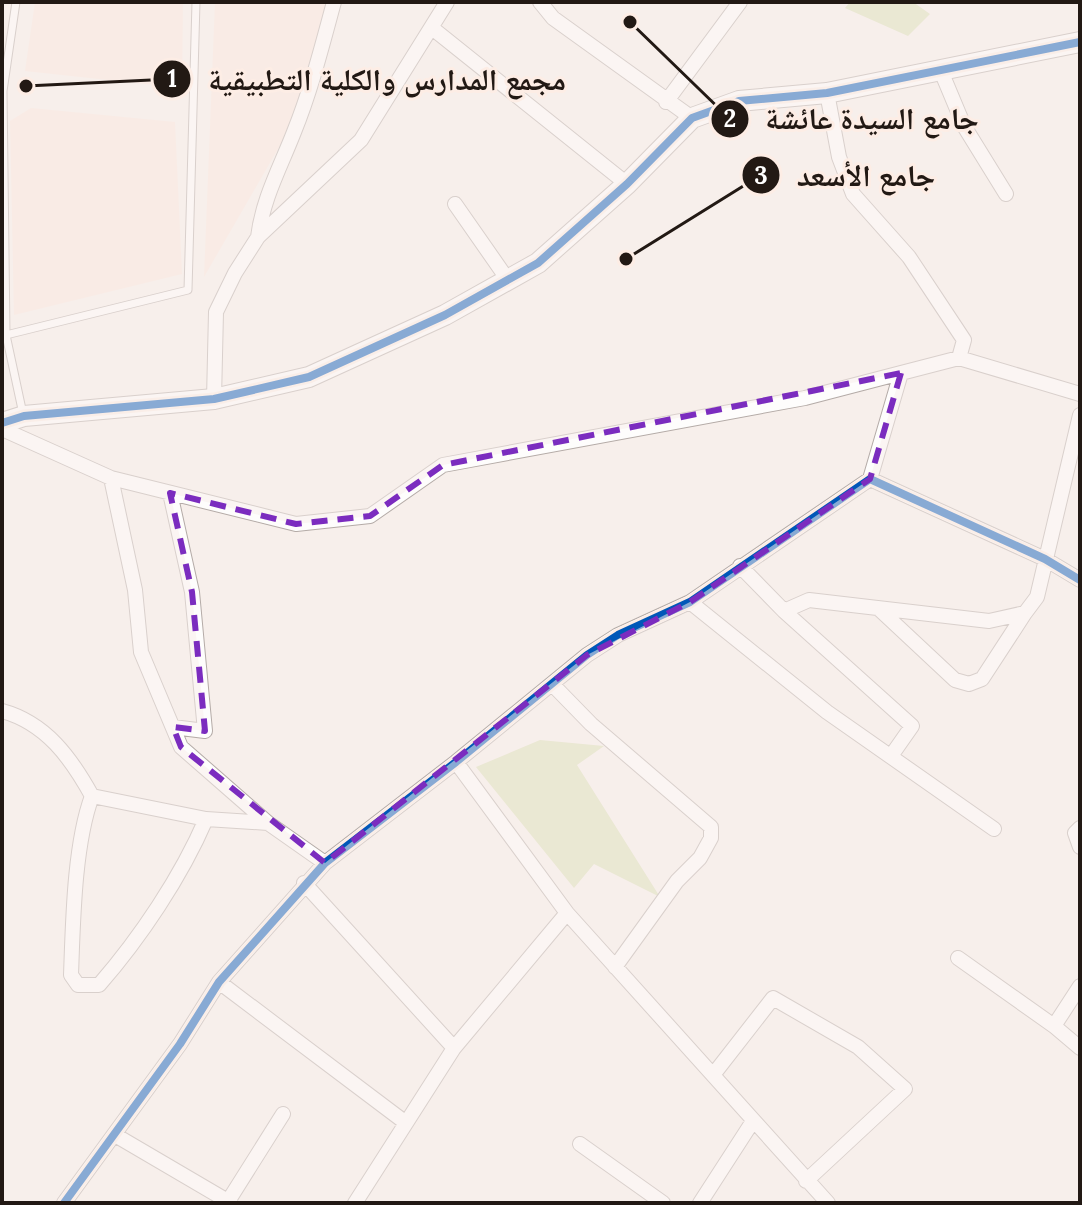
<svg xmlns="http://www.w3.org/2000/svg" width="1082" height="1205" viewBox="0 0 1082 1205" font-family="Lora,'Noto Naskh Arabic',serif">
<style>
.built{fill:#fae7de}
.green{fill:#d9dfb6}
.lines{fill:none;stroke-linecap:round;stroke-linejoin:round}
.lane-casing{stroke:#b4aba7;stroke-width:9}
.street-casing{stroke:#b4aba7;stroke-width:16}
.secondary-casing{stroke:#b4aba7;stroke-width:22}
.lane{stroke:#fefdfc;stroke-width:7}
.street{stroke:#fefdfc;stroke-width:14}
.secondary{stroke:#fefdfc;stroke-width:20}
.cycleway-casing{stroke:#fdede5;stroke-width:13}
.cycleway{stroke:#0057b8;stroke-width:8}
.marked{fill:none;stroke:#7b2cbf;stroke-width:6;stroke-dasharray:16 10;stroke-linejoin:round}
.leader{fill:none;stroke:#221914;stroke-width:3}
.callout-dot{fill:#221914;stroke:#fdede5;stroke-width:3}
.mark-label{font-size:24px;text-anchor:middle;font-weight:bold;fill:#fff}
.callout-label{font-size:30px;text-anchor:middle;font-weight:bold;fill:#221914;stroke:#fdede5;stroke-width:6;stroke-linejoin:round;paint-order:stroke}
</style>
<rect width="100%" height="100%" fill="#f7efeb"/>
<path class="built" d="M 35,2 L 183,2 L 182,88 L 25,71 Z
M 215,2 L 329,2 L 301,109 L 204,277 Z
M 31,108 L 175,122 L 182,274 L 14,315 L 10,121 Z"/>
<path class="green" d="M 850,2 L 913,2 L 930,14 L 908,36 L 845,8 Z
M 540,740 L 604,746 L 577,765 L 660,897 L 594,864 L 574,888 L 476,767 Z"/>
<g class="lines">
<g class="lane-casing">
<path id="lane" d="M 16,2 L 3,91 L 6,335 L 23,414
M 2,336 L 188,290 L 196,2"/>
</g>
<g class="street-casing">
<path id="street" d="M 540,2 L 553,18 L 692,118
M 432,28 L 627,184
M 941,71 L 964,126 L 1006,194
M 827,93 L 839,157 L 853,194 L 909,257 L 964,340 L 959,358 L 901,373 L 870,479
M 666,102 L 740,2
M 455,204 L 508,280
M 258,237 C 263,198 280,168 294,132 C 311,90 322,46 334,2
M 959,358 L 1080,394
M 214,399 L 216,312 L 235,273 L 258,237 L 361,140 L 447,2
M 2,429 L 111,478 L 296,524 L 370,516 L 443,465 L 805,398 L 901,373
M 111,478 L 135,590 L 141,652 L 181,747 L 268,823 L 325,863
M 170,493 L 192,592 L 205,731 L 173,727
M 740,566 L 784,611 L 912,726 L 891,756
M 690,602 L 827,712 L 994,829
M 878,608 L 955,680 L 969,684 L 982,679 L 1025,613
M 784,611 L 809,600 L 989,621 L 1025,613 L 1037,597 L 1080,415
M 552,684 L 591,724 L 711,827 L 711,838 L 700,858 L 677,881 L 615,967
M 2,711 C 46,723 71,758 92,796
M 456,762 L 567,913 L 828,1203
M 206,819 L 92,796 C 74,845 73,922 71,975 L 78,985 L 99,985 C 140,938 181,877 206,819 L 268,823
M 1080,828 L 1075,833 L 1080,847
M 304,883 L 454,1048
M 958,958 L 1054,1026
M 219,982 L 406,1123
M 1080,986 L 1054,1026 L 1080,1048
M 713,1075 L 773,998 L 858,1047 L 905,1089 L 806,1181
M 115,1135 L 231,1203
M 580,1144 L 663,1203
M 64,1203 L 180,1044 L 219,982 L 325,863 L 456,762 L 587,655 L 618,635 L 690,602 L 870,479 L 1045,559 L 1080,580
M 227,1203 L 283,1114
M 355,1203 L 454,1048 L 567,913
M 700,1203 L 753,1121"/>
</g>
<g class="secondary-casing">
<path id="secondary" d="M 2,423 L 24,416 L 214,399 L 309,377 L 445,315 L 538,263 L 627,184 L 692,118 L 739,101 L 827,93 L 1080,42"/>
</g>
<use href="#lane" class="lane"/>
<use href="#street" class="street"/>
<use href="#secondary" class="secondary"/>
<g class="cycleway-casing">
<path id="cycleway" d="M 2,423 L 24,416 L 214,399 L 309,377 L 445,315 L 538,263 L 627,184 L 692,118 L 739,101 L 827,93 L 1080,42
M 64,1203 L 180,1044 L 219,982 L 325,863 L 456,762 L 587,655 L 618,635 L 690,602 L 870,479 L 1045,559 L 1080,580"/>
</g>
<use href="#cycleway" class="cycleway"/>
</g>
<path d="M0 0H1082V1205H0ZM 901,373 L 870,479 L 690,602 L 587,655 L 325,863 L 181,747 L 173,727 L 205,731 L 192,592 L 170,493 L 296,524 L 370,516 L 443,465 Z" fill="#f7efeb" fill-opacity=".55" fill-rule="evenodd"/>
<path class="marked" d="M 901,373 L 870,479 L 690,602 L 587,655 L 325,863 L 181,747 L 173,727 L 205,731 L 192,592 L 170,493 L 296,524 L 370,516 L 443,465 Z"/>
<path class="leader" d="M26 86L172 79M630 22L730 119M626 259L761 175"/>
<g class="callout-dot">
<circle cx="26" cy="86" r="8"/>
<circle cx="630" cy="22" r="8"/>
<circle cx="626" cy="259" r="8"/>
<circle cx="172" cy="79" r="20"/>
<circle cx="730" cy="119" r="20"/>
<circle cx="761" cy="175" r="20"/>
</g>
<g class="mark-label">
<text x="172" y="87">1</text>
<text x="730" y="127">2</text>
<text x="761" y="184">3</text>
</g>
<g class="callout-label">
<text x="387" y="90">مجمع المدارس والكلية التطبيقية</text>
<text x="872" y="129">جامع السيدة عائشة</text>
<text x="866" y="186">جامع الأسعد</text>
</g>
<rect width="1082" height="1205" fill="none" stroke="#221914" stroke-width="8"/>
</svg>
